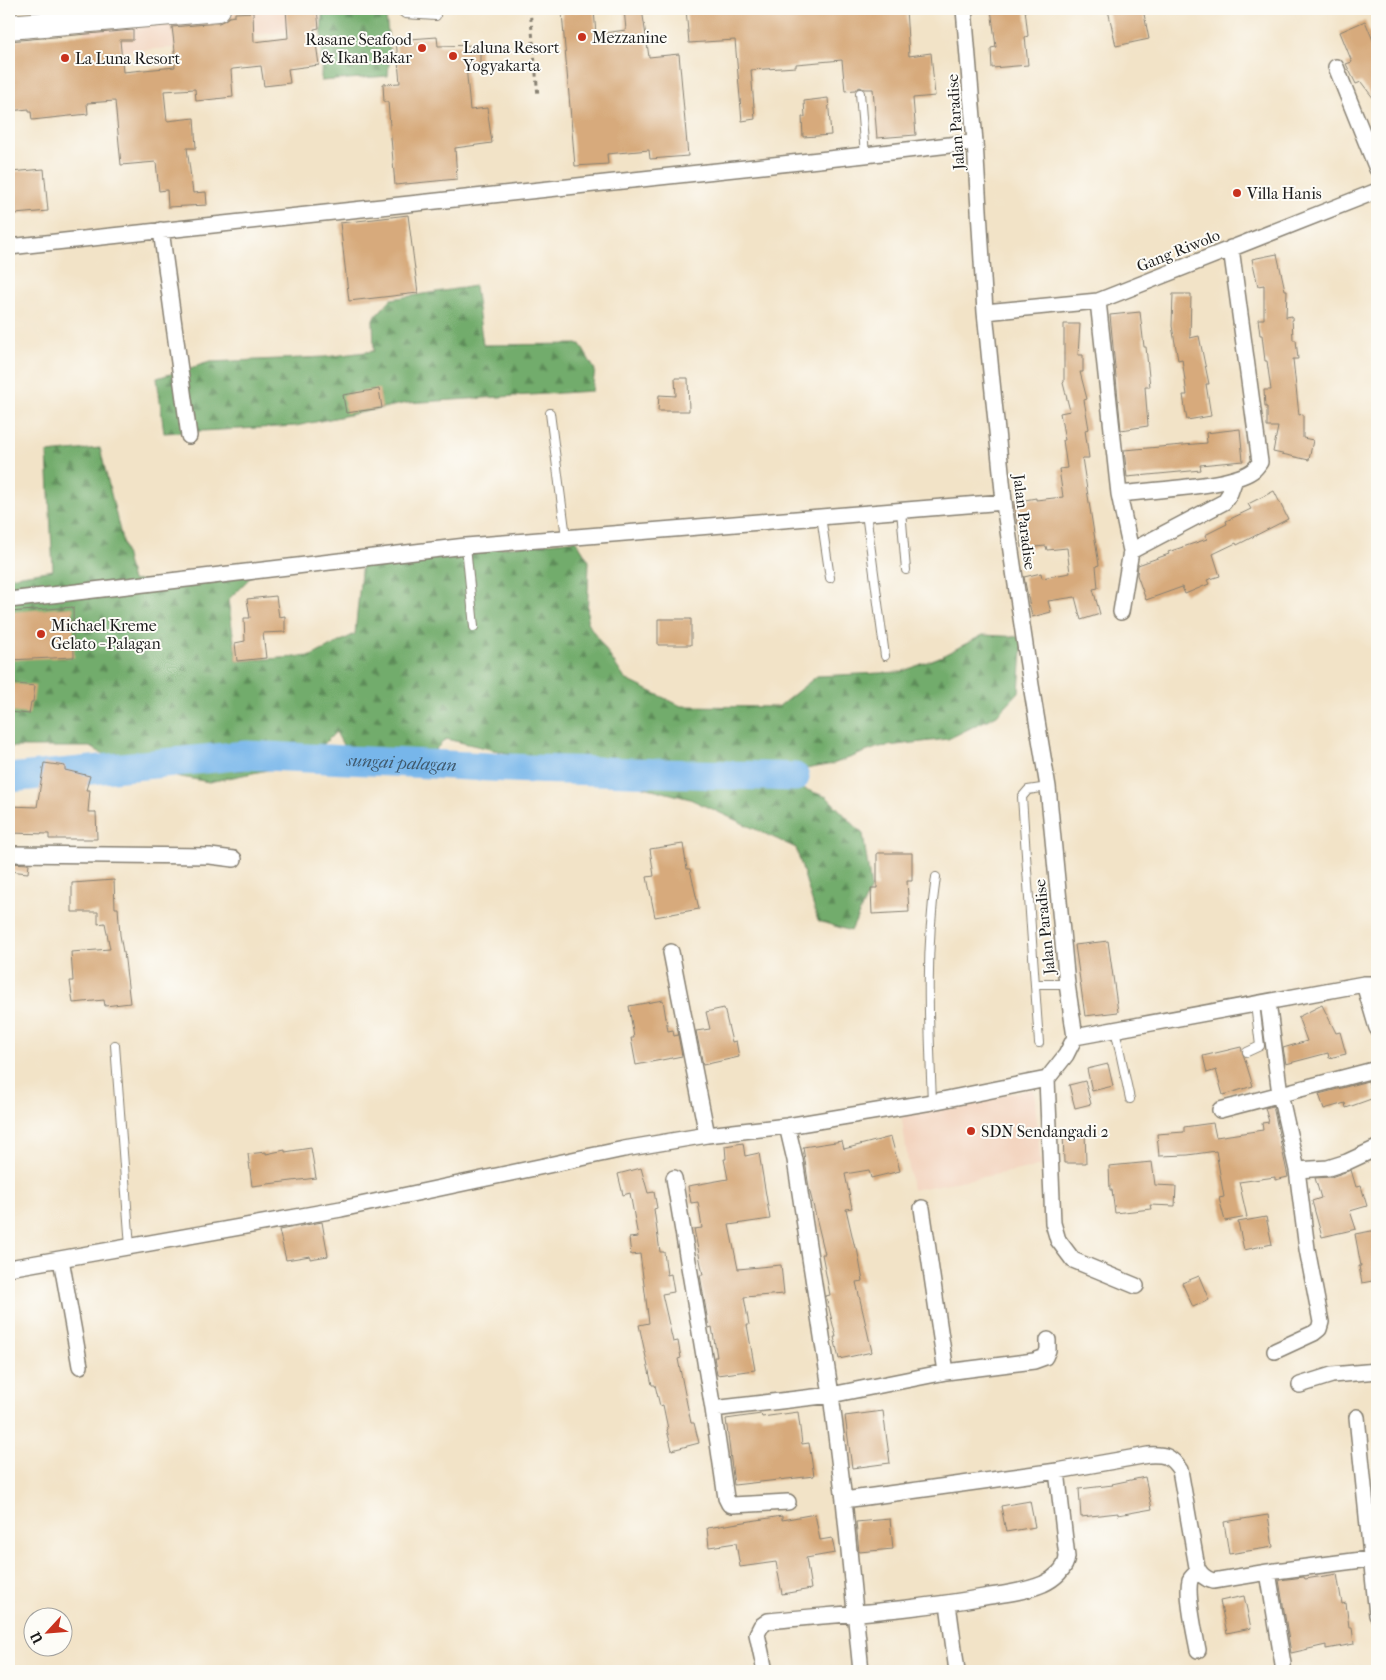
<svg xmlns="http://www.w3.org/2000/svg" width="1386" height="1680" viewBox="0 0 1386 1680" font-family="'IM FELL French Canon',serif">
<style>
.built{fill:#f3d4bf}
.forest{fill:url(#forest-firs);stroke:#476444}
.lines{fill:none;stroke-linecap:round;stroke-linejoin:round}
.river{stroke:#77b6ea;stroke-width:29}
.building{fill:#d7aa7c}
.lane-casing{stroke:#878072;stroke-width:10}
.street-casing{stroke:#878072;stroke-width:18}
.primary-casing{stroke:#878072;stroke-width:26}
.path{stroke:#878072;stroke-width:3;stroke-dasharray:4 4;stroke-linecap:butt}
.lane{stroke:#fff;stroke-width:8}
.street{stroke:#fff;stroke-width:15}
.primary{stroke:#fff;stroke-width:24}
.poi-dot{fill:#c8321e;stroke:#fdfcf7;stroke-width:2}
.labels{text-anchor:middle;stroke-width:4;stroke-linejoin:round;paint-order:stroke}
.poi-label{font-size:16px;fill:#1c1c1c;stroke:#fdfcf7;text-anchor:start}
.street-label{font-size:16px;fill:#1c1c1c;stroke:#fdfcf7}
.water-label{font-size:18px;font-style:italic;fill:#405a6e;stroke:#fdfcf7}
</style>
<defs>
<pattern id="forest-firs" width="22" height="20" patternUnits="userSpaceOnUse" patternTransform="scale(1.25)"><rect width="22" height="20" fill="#72ac6c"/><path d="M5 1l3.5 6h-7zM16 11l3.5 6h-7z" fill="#5d8b58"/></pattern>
</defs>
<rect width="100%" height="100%" fill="#fdfcf7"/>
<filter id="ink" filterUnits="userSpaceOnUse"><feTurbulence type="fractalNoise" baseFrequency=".02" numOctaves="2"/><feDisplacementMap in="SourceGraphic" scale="10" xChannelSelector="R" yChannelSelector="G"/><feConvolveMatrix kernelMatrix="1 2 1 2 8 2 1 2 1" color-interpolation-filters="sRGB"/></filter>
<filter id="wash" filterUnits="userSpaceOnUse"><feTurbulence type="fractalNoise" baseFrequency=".0096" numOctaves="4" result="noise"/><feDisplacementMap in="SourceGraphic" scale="20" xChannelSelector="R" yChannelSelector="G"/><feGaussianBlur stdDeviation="1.12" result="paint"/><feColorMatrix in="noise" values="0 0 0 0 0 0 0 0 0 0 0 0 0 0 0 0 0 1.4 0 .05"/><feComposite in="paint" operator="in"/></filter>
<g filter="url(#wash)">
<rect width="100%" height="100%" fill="#f2e3c7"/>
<path class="built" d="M 80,9 L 320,9 L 320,29 L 231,37 L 190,47 L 123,51 L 119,47 L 86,47 Z
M 1034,1089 L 1041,1166 L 912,1190 L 901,1113 Z"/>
<path class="forest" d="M 322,9 L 385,9 L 390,50 L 388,76 L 321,81 Z
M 475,286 L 483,345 L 580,344 L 595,370 L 592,391 L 407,403 L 296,426 L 164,433 L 157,378 L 210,362 L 325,357 L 374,351 L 373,319 L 391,299 Z
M 100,448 L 132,581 L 252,576 L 228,600 L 237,661 L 311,656 L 355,634 L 362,562 L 576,540 L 589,561 L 587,622 L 625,679 L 681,706 L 778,707 L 817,676 L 901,672 L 942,656 L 983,635 L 1023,637 L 1019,692 L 997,715 L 948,739 L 879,747 L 833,764 L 768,776 L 827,797 L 863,834 L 871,888 L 851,931 L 818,921 L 796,848 L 690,799 L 568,767 L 446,739 L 422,763 L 355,767 L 336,732 L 306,762 L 209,782 L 130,768 L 90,747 L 9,747 L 9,577 L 53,570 L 47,453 Z"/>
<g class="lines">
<path class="river" id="s1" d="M 9,778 L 246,755 L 531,769 L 795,777"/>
</g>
<g id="blocks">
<path class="building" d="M 286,9 L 317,9 L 319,28 L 314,29 L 319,65 L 288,69 L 290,83 L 264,86 L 261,66 L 233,69 L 231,70 L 233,97 L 196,101 L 195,89 L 164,91 L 167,121 L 194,118 L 196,148 L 187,148 L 193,193 L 206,192 L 207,205 L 168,207 L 167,190 L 159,191 L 156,162 L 121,165 L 115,101 L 87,103 L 88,114 L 32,120 L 31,112 L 29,112 L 29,109 L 9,111 L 9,41 L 133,30 L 133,40 L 120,40 L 123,72 L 175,67 L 174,51 L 175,51 L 172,27 L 219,23 L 225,20 L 229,17 L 235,16 L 235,13 L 253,12 L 254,42 L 288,38 Z
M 624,9 L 642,9 L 649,57 L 679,54 L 688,156 L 650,159 L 649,150 L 607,154 L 608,164 L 575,166 L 562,13 L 594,10 L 596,34 L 626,30 Z
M 686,9 L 906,9 L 909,56 L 931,53 L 935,96 L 913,98 L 916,135 L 877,138 L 873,89 L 864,89 L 860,87 L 855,90 L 845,91 L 842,60 L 796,64 L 796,67 L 751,70 L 755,119 L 742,121 L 735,40 L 689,43 Z
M 991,9 L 1025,9 L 1028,36 L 1025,37 L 1028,65 L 992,68 L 991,48 L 996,47 Z
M 1116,9 L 1143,9 L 1149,39 L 1116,46 L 1108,10 Z
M 1365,21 L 1377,50 L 1377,103 L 1361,82 L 1356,84 L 1346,64 L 1352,62 L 1340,32 Z
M 437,37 L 438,46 L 480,45 L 480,65 L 466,65 L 470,110 L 487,108 L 492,143 L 455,148 L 457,179 L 395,185 L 388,102 L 384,102 L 383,84 L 400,83 L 396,40 Z
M 828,98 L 831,135 L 803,137 L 802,117 L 805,117 L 804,101 Z
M 44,169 L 48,211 L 15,214 L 11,172 Z
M 408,215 L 418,293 L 349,301 L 340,223 Z
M 1277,254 L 1285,290 L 1287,290 L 1286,317 L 1292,316 L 1293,340 L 1296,340 L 1298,359 L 1293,359 L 1299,415 L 1303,414 L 1303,438 L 1313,440 L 1309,460 L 1273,452 L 1278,427 L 1267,427 L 1267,407 L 1265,407 L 1264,390 L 1271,390 L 1267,361 L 1265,361 L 1262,335 L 1260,335 L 1258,319 L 1264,319 L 1264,285 L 1258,286 L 1252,259 Z
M 1173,294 L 1191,294 L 1190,338 L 1199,336 L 1209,384 L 1206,384 L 1211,416 L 1187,420 L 1183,395 L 1187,395 L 1182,359 L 1178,360 L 1172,326 Z
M 1140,312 L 1144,347 L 1146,347 L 1150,387 L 1145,387 L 1148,426 L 1121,430 L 1110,315 Z
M 1064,324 L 1080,324 L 1078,355 L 1083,355 L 1083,372 L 1080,372 L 1087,399 L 1084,400 L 1089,429 L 1085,430 L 1089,458 L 1082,458 L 1099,565 L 1096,566 L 1098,588 L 1093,589 L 1100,614 L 1081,620 L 1075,597 L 1048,601 L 1051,612 L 1032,617 L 1024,577 L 1041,573 L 1042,578 L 1070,573 L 1067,548 L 1047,550 L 1046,546 L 1022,548 L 1019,523 L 1017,524 L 1014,502 L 1036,498 L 1036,500 L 1063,497 L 1059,469 L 1067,468 L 1063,440 L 1065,440 L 1060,413 L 1070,411 L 1063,383 L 1064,382 Z
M 675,378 L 688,378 L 689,411 L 658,411 L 659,395 L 676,396 Z
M 379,389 L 382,408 L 346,413 L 343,395 Z
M 1240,429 L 1243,461 L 1200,465 L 1201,470 L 1127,477 L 1124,450 L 1207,443 L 1206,433 Z
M 1274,491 L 1288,519 L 1237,545 L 1236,543 L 1213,554 L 1220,576 L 1207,580 L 1209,584 L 1185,594 L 1182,587 L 1146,600 L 1137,575 L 1138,565 L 1169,554 L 1168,552 L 1207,539 L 1205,535 L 1227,524 L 1226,521 L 1251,509 L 1248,504 Z
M 276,596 L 279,617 L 285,616 L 285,632 L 263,633 L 266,658 L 237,661 L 235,643 L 245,641 L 244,618 L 250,618 L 247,599 Z
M 73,607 L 74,657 L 9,660 L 9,612 Z
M 658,619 L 691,619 L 691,645 L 658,645 Z
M 9,683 L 35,686 L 33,702 L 31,702 L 29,714 L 9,712 Z
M 44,763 L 65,766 L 65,770 L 90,776 L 86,790 L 90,790 L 88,812 L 96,812 L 97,839 L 49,839 L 49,834 L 9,833 L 9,806 L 37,807 Z
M 683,844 L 687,869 L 690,869 L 699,909 L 655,917 L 647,877 L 654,876 L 650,849 Z
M 877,853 L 912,853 L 912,881 L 907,881 L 909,912 L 872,914 L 871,888 L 877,888 Z
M 9,863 L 29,864 L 28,873 L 9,871 Z
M 114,880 L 115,908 L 118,908 L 120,935 L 123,952 L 124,952 L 130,1003 L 105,1006 L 104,1000 L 73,1003 L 70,981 L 73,981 L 71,952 L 110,949 L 105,923 L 98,924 L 98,912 L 72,912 L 72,883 Z
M 1108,941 L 1118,1012 L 1085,1016 L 1075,945 Z
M 663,1000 L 668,1031 L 673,1030 L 674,1036 L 678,1035 L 682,1056 L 636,1065 L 631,1038 L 634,1038 L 629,1006 Z
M 1322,1005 L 1336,1033 L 1340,1032 L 1346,1054 L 1329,1058 L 1328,1053 L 1286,1064 L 1283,1048 L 1307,1041 L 1298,1017 Z
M 724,1008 L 732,1042 L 736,1041 L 739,1057 L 703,1065 L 696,1031 L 710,1029 L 706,1012 Z
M 1241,1047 L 1253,1086 L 1223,1095 L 1216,1070 L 1207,1073 L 1203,1056 Z
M 1108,1064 L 1113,1086 L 1092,1091 L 1087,1069 Z
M 1085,1081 L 1091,1104 L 1075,1108 L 1069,1085 Z
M 1368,1081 L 1374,1098 L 1346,1108 L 1345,1103 L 1324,1109 L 1319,1094 Z
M 1273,1106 L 1288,1177 L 1275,1180 L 1275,1177 L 1239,1182 L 1247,1217 L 1225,1221 L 1219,1198 L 1224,1197 L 1216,1151 L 1188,1155 L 1159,1156 L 1157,1134 L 1184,1132 L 1184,1127 L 1213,1123 L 1216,1137 L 1263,1130 L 1262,1123 L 1269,1122 L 1265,1108 Z
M 1063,1131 L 1085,1131 L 1086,1163 L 1064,1163 Z
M 891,1137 L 900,1171 L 871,1178 L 869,1170 L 845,1174 L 852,1208 L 846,1209 L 855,1248 L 857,1248 L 863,1281 L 856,1282 L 872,1352 L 839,1359 L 834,1337 L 836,1337 L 826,1296 L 830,1295 L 822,1254 L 825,1254 L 809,1188 L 803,1147 L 842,1141 L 844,1149 Z
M 743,1143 L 745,1156 L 759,1153 L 770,1219 L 729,1225 L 738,1269 L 781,1265 L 784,1294 L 744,1297 L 749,1325 L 747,1325 L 755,1370 L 717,1375 L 714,1357 L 717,1357 L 712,1327 L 709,1328 L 700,1275 L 703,1275 L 694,1229 L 702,1228 L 698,1202 L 691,1203 L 688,1186 L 728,1179 L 724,1159 L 726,1159 L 725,1146 Z
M 311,1148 L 316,1178 L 252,1186 L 248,1154 L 266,1152 L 266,1154 L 285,1150 L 285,1152 Z
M 1152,1162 L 1155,1185 L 1176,1186 L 1175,1206 L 1150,1205 L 1151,1209 L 1115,1213 L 1112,1190 L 1110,1190 L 1109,1166 Z
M 641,1168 L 648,1193 L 654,1192 L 657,1208 L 654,1209 L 660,1252 L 664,1252 L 667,1275 L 671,1274 L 674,1292 L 662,1294 L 673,1342 L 678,1341 L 681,1358 L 678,1359 L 687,1404 L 691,1423 L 694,1423 L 699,1443 L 672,1450 L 667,1430 L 668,1429 L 663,1405 L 660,1406 L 655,1385 L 652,1385 L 639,1325 L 649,1323 L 640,1254 L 631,1255 L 629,1238 L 638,1237 L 630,1193 L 623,1195 L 618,1174 Z
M 1351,1170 L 1356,1187 L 1361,1186 L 1367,1206 L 1350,1211 L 1356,1229 L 1322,1237 L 1312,1201 L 1321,1198 L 1315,1178 L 1331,1177 Z
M 1266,1217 L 1272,1244 L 1244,1250 L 1238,1222 Z
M 322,1222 L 328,1256 L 310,1259 L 310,1256 L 286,1260 L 279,1230 Z
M 1377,1230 L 1377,1280 L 1362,1283 L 1359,1266 L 1361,1266 L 1355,1234 Z
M 1199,1276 L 1209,1300 L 1193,1307 L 1182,1283 Z
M 883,1411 L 890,1463 L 852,1468 L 845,1416 Z
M 798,1412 L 802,1444 L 809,1443 L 814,1476 L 734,1485 L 726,1419 L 761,1414 L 762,1417 Z
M 1145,1477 L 1152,1509 L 1118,1515 L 1118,1513 L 1081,1517 L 1079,1489 L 1113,1485 L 1112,1484 Z
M 1030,1501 L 1035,1527 L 1006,1532 L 1001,1506 Z
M 815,1514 L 820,1540 L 832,1538 L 835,1553 L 806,1558 L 811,1589 L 782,1594 L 776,1562 L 740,1567 L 736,1543 L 709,1547 L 707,1528 L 782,1516 L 782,1520 Z
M 1268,1515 L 1273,1547 L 1229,1554 L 1224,1522 Z
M 890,1519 L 893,1549 L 859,1552 L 856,1522 Z
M 1337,1574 L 1342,1604 L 1346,1603 L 1349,1627 L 1352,1627 L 1354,1644 L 1326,1649 L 1326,1645 L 1291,1653 L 1279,1580 L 1304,1577 L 1305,1579 Z
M 1244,1596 L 1251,1628 L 1227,1633 L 1220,1601 Z"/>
</g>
</g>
<g filter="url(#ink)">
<use href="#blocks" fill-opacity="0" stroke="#878072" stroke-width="1"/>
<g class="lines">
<g class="lane-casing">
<path id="lane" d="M 399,9 L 405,14 L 436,16
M 860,93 L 865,155
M 550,413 L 566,537
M 901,510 L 906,570
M 866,513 L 885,656
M 821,516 L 830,578
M 466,546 L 474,627
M 1035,984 L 1067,984
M 1115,1029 L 1130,1099
M 1039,1043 L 1022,797 L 1028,790 L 1048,787
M 115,1045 L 130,1247
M 1247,1052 L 1260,1046 L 1255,1004
M 932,1102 C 929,1027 925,952 936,877"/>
</g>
<g class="street-casing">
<path id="street" d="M 964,9 L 975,142 L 985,312 L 1005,511 L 1031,685 L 1048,787 L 1067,984 L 1075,1037
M 1336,67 L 1377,169
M 161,230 L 189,436
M 9,247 L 865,155 L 975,142
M 1098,301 L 1119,494 L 1131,551 L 1121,612
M 985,312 L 1098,301 L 1377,191
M 1119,494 C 1149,490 1230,487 1252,471 C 1255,469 1258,465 1260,462 L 1231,248
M 1131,551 L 1224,502 L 1230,493 L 1235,479
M 9,600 L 466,546 L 1004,502
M 9,854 L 210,856 L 234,859
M 671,952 L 707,1135
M 1364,984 L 1377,1028
M 1268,1002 L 1280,1094 L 1297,1170 L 1307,1249 L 1321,1322 L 1319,1329 L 1314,1333 L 1275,1351
M 1075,1037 L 1364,984 L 1377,984
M 1047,1079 L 1053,1223 L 1058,1240 L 1073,1260 L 1136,1286
M 1220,1110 L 1377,1069
M 787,1126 L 795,1160 L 831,1395 L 844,1500 L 1057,1471 L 1148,1455 C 1165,1454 1171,1456 1180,1470 L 1197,1567 C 1200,1574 1205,1579 1213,1581 L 1268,1572 L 1377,1558
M 1297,1170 L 1328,1168 L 1347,1162 L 1377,1148
M 674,1178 L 713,1409 L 726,1498 L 729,1504 L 732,1505 L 788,1502
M 922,1208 L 946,1372
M 61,1259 L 80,1366
M 9,1268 L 341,1209 L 624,1149 L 707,1135 L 787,1126 L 932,1102 L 1047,1079 L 1066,1055 L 1075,1037
M 1300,1385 L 1332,1375 L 1377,1371
M 713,1409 L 831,1395 L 946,1372 L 1034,1361 L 1045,1357 L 1048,1350 L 1048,1340
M 1357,1417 L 1377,1615
M 844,1500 L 861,1671
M 1268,1572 L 1283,1664 L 1283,1671
M 948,1604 L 957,1671
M 1198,1650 C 1195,1634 1186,1595 1190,1580 C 1192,1576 1195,1574 1199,1571
M 765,1671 L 757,1634 L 761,1626 L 768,1621 C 840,1614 913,1610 984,1597 C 1003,1594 1024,1592 1043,1584 C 1054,1579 1066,1569 1067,1557 L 1057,1471"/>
</g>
<g class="primary-casing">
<path id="primary" d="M 9,27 L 218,9"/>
</g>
<path class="path" d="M 530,9 L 538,96"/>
<use href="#lane" class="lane"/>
<use href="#street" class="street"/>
<use href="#primary" class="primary"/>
</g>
</g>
<g class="poi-dot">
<circle cx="582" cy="37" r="5"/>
<circle cx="422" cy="48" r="5"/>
<circle cx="453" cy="56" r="5"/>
<circle cx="65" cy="58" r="5"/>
<circle cx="1237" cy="193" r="5"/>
<circle cx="41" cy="634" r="5"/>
<circle cx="971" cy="1131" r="5"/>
</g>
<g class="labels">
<g class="poi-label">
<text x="592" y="43">Mezzanine</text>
<text x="412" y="45" text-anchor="end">Rasane Seafood<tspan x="412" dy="18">&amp; Ikan Bakar</tspan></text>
<text x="463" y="53">Laluna Resort<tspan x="463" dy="18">Yogyakarta</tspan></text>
<text x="75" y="64">La Luna Resort</text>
<text x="1247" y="199">Villa Hanis</text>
<text x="51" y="631">Michael Kreme<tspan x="51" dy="18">Gelato - Palagan</tspan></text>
<text x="981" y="1137">SDN Sendangadi 2</text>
</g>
<g class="street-label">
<text transform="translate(955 122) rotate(-94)" y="6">Jalan Paradise</text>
<text transform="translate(1178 250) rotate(-22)" y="6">Gang Riwolo</text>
<text transform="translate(1025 522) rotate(83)" y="6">Jalan Paradise</text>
<text transform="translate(1044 927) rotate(-96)" y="6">Jalan Paradise</text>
</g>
<g class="water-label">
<text dy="6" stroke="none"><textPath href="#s1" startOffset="394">sungai palagan</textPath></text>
</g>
</g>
<rect width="1386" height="1680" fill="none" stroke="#fdfcf7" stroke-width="30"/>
<g transform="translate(48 1632) rotate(244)"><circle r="24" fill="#fdfcf7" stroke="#a3a29f"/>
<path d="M0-4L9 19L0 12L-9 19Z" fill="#c8321e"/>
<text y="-8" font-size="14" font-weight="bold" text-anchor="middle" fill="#1c1c1c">U</text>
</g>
</svg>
